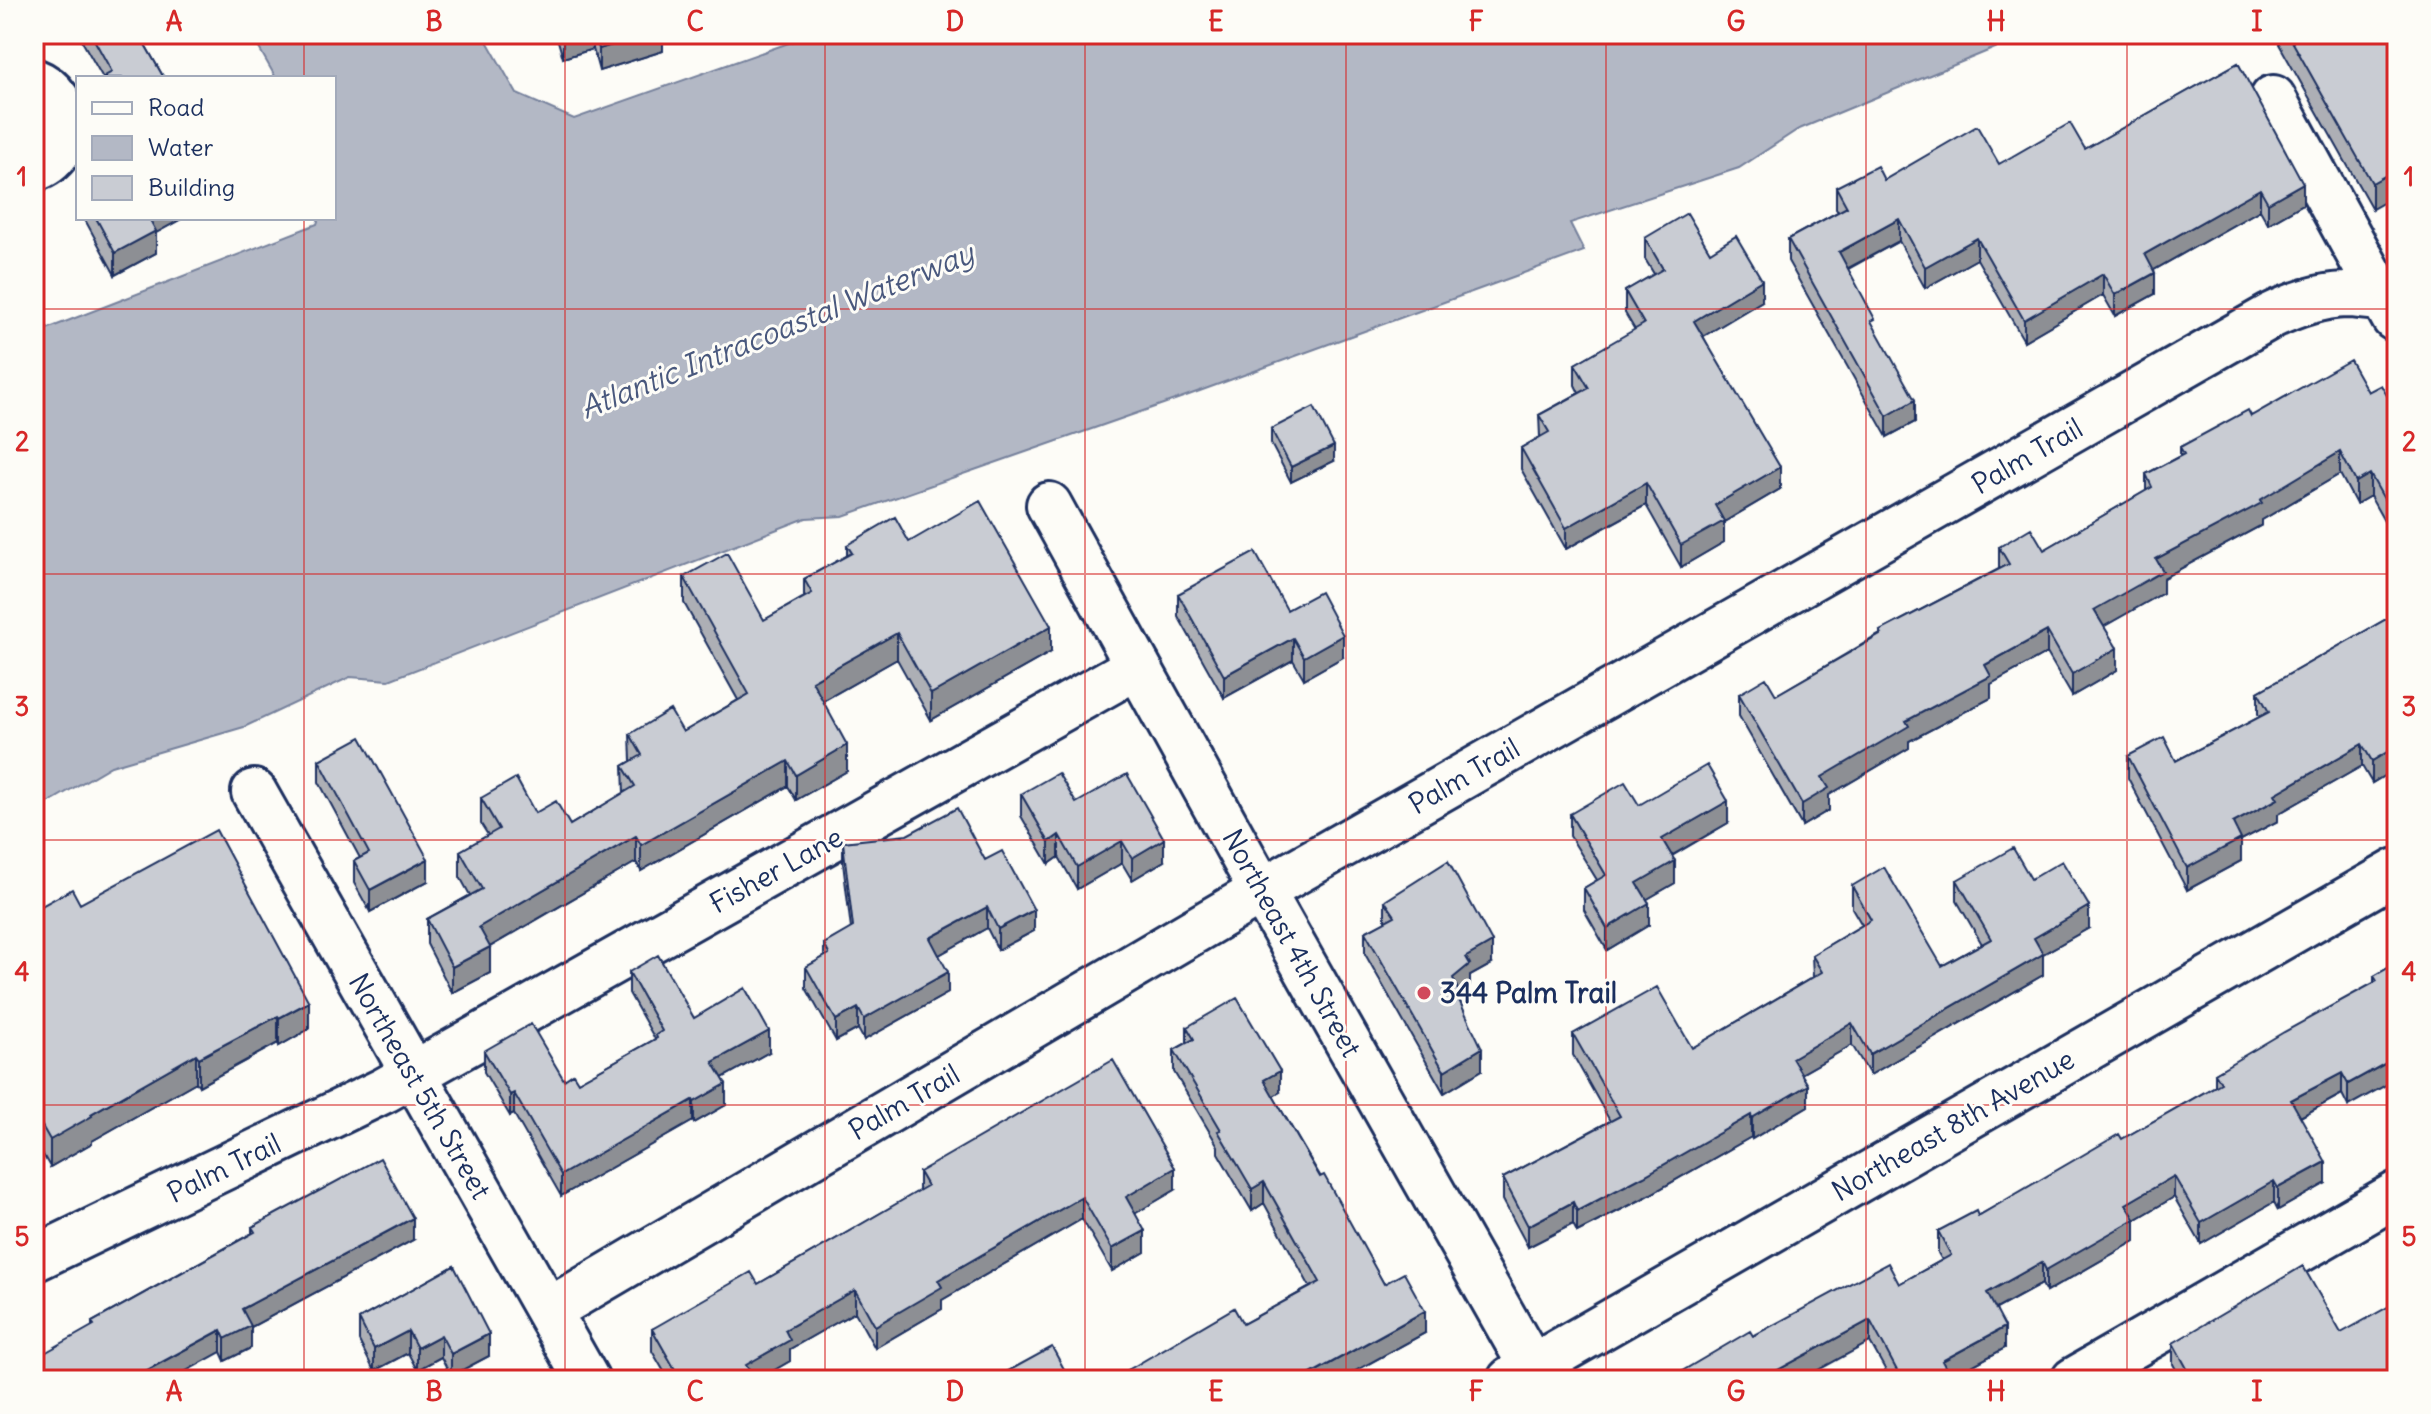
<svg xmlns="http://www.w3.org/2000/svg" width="2431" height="1414" viewBox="0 0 2431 1414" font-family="Delius,sans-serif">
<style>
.water{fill:#b3b8c5;stroke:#76819c;stroke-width:2}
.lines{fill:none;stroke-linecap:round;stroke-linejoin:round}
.minor-casing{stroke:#1b2f5e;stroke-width:50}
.minor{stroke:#fdfcf7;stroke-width:44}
.wall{fill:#adafb5;stroke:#1b2f5e;stroke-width:2}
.shaded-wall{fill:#8d8f94;stroke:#1b2f5e;stroke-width:2}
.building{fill:#c9ccd3;stroke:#1b2f5e;stroke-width:2}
.grid{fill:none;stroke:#d62828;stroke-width:2;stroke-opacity:0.55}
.poi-dot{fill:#d1495b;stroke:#fdfcf7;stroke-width:3}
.labels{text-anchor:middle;stroke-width:6;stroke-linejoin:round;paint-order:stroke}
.street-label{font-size:28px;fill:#1b2f5e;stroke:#fdfcf7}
.poi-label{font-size:28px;font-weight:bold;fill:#1b2f5e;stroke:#fdfcf7;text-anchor:start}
.water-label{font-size:30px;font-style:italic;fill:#49587d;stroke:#fdfcf7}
.neatline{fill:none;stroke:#d62828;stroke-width:3}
.grid-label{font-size:26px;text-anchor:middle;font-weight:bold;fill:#d62828}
</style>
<rect width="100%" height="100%" fill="#fdfcf7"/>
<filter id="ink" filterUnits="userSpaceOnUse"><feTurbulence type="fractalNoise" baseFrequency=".0125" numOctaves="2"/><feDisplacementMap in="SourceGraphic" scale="16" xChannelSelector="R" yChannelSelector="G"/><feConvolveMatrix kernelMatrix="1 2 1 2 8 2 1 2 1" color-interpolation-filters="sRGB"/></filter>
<g filter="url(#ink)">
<path class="water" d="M 251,34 L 483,34 L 517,94 L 574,119 L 814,34 L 2029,34 L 1797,130 L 1739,168 L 1570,223 L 1584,251 L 1186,396 L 843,516 L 806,518 L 389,680 L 350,677 L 244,727 L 111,766 L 34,811 L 34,334 L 317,224 L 319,218 L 334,218 L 334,78 L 276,78 Z"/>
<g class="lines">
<g class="minor-casing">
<path id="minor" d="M 34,81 C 74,96 77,155 34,169
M 2273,98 L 2394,318
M 1049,505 L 1262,891 L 1539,1380
M 254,792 L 587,1380
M 34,1259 L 385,1090 L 1138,666
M 548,1311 L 1262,891 L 2271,316 C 2296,304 2319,296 2346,295 C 2366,295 2377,301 2397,294
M 1510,1380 L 2397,871
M 2074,1380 L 2397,1194"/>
</g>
<use href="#minor" class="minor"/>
</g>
<path class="wall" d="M 78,34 L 139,34 L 164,78 L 103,78 Z
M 556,34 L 663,34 L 663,51 L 599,71 L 593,49 L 563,58 Z
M 2279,34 L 2397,34 L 2372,209 L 2279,44 Z
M 2238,63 L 2303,204 L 2268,224 L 2260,210 L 2154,270 L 2155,294 L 2115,316 L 2103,295 L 2024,341 L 1977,259 L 1925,288 L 1899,241 L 1848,269 L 1915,422 L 1887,437 L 1788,261 L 1788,239 L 1838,212 L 1836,209 L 1836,187 L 1999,164 L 2085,149 Z
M 84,218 L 183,218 L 156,233 L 156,253 L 115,275 Z
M 1645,238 L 1710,252 L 1762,301 L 1703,336 L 1780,489 L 1724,522 L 1724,542 L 1681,567 L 1646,505 L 1566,549 L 1521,469 L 1521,448 L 1540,437 L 1539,415 L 1579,393 L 1575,385 L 1575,364 L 1635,330 L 1625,313 L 1625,291 L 1654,274 L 1645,259 Z
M 2368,392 L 2397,413 L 2389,530 L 2370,496 L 2356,504 L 2340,474 L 2262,520 L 2262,525 L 2163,578 L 2163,593 L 2104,626 L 2117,670 L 2072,696 L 2047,653 L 1991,684 L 1991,698 L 1909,741 L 1909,748 L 1829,795 L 1829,810 L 1802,826 L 1739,716 L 1739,694 L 1776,695 L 1880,634 L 1880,631 L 1999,569 L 1999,547 L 2044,550 L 2146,491 L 2146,474 L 2180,456 L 2180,447 L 2251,416 Z
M 1271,429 L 1334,461 L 1291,482 L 1271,444 Z
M 909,542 L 1051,652 L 931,720 L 897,659 L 823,701 L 847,771 L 796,800 L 788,786 L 641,871 L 636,862 L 490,947 L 490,973 L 452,993 L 427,944 L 427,919 L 470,895 L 460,877 L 460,851 L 488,835 L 481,824 L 481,798 L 535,813 L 570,825 L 624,793 L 623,766 L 631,761 L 630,734 L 683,732 L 738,700 L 684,603 L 684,577 L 764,620 L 804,597 L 804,579 L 847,556 L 847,545 Z
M 1178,594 L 1287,610 L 1343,657 L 1304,679 L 1293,660 L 1224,698 L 1178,616 Z
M 2397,613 L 2397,768 L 2372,783 L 2362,766 L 2278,814 L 2278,821 L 2241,840 L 2241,861 L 2187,890 L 2128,778 L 2128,756 L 2176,761 L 2260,717 L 2258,714 L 2258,692 Z
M 319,760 L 428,881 L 370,912 L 354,883 L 354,861 L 360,858 L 319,782 Z
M 1021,794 L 1076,803 L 1164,861 L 1132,880 L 1122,863 L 1077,889 L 1059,857 L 1049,864 L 1021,816 Z
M 1639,805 L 1728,823 L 1672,856 L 1675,883 L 1647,899 L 1649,925 L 1607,950 L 1584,910 L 1584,888 L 1597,880 L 1570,836 L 1570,814 Z
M 843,842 L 985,860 L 1034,931 L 998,950 L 987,928 L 939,955 L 948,993 L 864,1040 L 858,1029 L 836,1041 L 806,988 L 806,967 L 824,957 L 824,944 L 851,929 L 843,863 Z
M 2031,879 L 2089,928 L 2043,954 L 2043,975 L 1870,1075 L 1852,1045 L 1801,1074 L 1808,1106 L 1752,1139 L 1751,1137 L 1644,1198 L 1577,1232 L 1573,1224 L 1528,1247 L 1503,1200 L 1503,1178 L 1610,1121 L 1573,1055 L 1573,1034 L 1692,1048 L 1813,977 L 1812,955 L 1862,925 L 1852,908 L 1852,886 L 1942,966 L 1982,944 L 1957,901 L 1957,880 Z
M 1385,901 L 1492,964 L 1470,976 L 1470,986 L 1460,994 L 1460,1001 L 1482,1070 L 1444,1093 L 1365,954 L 1365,932 L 1385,922 Z
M 80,904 L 309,1029 L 279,1046 L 278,1043 L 199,1086 L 196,1082 L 92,1141 L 92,1143 L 50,1167 L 34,1139 L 34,910 Z
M 2397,963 L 2348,1106 L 2342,1094 L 2300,1117 L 2326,1183 L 2278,1210 L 2274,1202 L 2201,1244 L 2174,1197 L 2135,1220 L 2135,1241 L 2046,1292 L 2042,1284 L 1996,1309 L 2005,1348 L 1951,1377 L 1952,1380 L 1891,1380 L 1870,1342 L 1753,1336 L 1899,1284 L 1942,1260 L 1938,1253 L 1938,1231 L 1978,1216 L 2122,1139 L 2215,1086 L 2215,1073 L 2374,983 L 2374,976 Z
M 629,972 L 694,1018 L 769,1052 L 722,1078 L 726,1105 L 694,1123 L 693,1121 L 561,1196 L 514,1114 L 510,1116 L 484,1072 L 484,1051 L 564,1080 L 578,1082 L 655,1039 L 629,993 Z
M 1187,1027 L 1280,1092 L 1273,1096 L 1384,1284 L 1425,1333 L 1339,1380 L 1128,1380 L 1128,1370 L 1243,1324 L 1310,1287 L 1264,1203 L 1252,1211 L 1218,1153 L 1218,1146 L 1174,1072 L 1174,1050 L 1187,1043 Z
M 919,1172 L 1175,1190 L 1135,1213 L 1145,1252 L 1112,1271 L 1082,1219 L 942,1300 L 942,1309 L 875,1348 L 855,1312 L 790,1349 L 790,1361 L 757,1380 L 669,1380 L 652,1351 L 652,1329 L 758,1284 L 919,1191 Z
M 252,1227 L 413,1240 L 251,1327 L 251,1348 L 225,1361 L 221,1352 L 92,1326 L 92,1322 L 252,1233 Z
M 2397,1238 L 2397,1270 L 2392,1261 L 2392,1241 Z
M 454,1266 L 489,1356 L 451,1376 L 441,1357 L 417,1370 L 408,1353 L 374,1371 L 359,1341 L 359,1319 Z
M 2341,1333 L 2397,1380 L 2180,1377 L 2173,1364 L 2173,1343 Z"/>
<path class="shaded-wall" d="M 570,34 L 593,34 L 593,49 L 563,58 L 563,36 Z
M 647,34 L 663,34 L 663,51 L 599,71 L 599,49 Z
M 2397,169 L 2397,195 L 2372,209 L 2372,183 Z
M 2303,183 L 2303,204 L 2268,224 L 2268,203 Z
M 2260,189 L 2260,210 L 2145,275 L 2145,254 Z
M 148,218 L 183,218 L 156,233 L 156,253 L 115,275 L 115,253 Z
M 1899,219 L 1899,241 L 1839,273 L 1839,252 Z
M 1977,238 L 1977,259 L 1925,288 L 1925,267 Z
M 43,256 L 43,278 L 34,299 L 34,277 Z
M 2155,273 L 2155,294 L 2115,316 L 2115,295 Z
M 2103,274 L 2103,295 L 2024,341 L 2024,320 Z
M 1762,280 L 1762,301 L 1694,342 L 1694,321 Z
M 1915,400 L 1915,422 L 1887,437 L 1887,416 Z
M 1334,446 L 1334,461 L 1291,482 L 1291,467 Z
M 2340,452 L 2340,474 L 2262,520 L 2262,525 L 2163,578 L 2163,593 L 2094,632 L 2094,610 L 2156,559 Z
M 1780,467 L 1780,489 L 1724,522 L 1724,542 L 1681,567 L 1681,545 L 1715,505 Z
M 2370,474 L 2370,496 L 2356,504 L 2356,482 Z
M 1646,483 L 1646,505 L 1566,549 L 1566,528 Z
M 2397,504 L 2397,526 L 2389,530 L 2389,508 Z
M 1051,626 L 1051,652 L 931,720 L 931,694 Z
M 2047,631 L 2047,653 L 1991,684 L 1991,698 L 1909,741 L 1909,748 L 1829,795 L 1829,810 L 1802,826 L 1802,804 L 1822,777 L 1906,721 L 1985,665 Z
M 897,633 L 897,659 L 812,707 L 812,681 Z
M 1343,635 L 1343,657 L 1304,679 L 1304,657 Z
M 1293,638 L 1293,660 L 1224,698 L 1224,676 Z
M 2117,648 L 2117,670 L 2072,696 L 2072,674 Z
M 2362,744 L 2362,766 L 2278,814 L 2278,821 L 2241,840 L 2241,861 L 2187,890 L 2187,868 L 2233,823 L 2275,794 Z
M 847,745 L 847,771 L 796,800 L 796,775 Z
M 2397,746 L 2397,768 L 2372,783 L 2372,761 Z
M 788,761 L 788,786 L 641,871 L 641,845 Z
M 1728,801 L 1728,823 L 1662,861 L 1662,839 Z
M 1059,835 L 1059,857 L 1049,864 L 1049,842 Z
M 636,836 L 636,862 L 479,953 L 479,927 Z
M 1164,839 L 1164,861 L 1132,880 L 1132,858 Z
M 1122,841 L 1122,863 L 1077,889 L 1077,867 Z
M 428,859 L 428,881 L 370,912 L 370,890 Z
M 1675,861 L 1675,883 L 1637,905 L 1637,883 Z
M 1649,903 L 1649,925 L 1607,950 L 1607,928 Z
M 2089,906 L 2089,928 L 2034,959 L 2034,938 Z
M 987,907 L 987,928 L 930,960 L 930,938 Z
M 1034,910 L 1034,931 L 998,950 L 998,929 Z
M 1492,942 L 1492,964 L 1470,976 L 1470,986 L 1453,1000 L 1453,978 L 1466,957 Z
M 490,947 L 490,973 L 452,993 L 452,967 Z
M 2043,954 L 2043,975 L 1870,1075 L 1870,1054 Z
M 948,972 L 948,993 L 864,1040 L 864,1019 Z
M 309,1002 L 309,1029 L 279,1046 L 279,1018 Z
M 858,1008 L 858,1029 L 836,1041 L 836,1020 Z
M 278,1016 L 278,1043 L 199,1086 L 199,1058 Z
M 1852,1023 L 1852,1045 L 1792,1079 L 1792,1058 Z
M 769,1031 L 769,1052 L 713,1083 L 713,1062 Z
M 1482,1048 L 1482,1070 L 1444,1093 L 1444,1071 Z
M 196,1054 L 196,1082 L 92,1141 L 92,1143 L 50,1167 L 50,1140 L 91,1114 Z
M 2397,1057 L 2397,1079 L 2348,1106 L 2348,1084 Z
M 1280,1071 L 1280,1092 L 1264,1102 L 1264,1080 Z
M 2342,1073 L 2342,1094 L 2291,1122 L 2291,1100 Z
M 726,1084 L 726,1105 L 694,1123 L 694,1102 Z
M 1808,1085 L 1808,1106 L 1752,1139 L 1752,1118 Z
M 514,1093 L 514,1114 L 510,1116 L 510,1095 Z
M 693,1100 L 693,1121 L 561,1196 L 561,1175 Z
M 1751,1115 L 1751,1137 L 1644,1198 L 1577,1232 L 1577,1211 Z
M 2326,1162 L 2326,1183 L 2278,1210 L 2278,1188 Z
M 1175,1168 L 1175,1190 L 1126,1219 L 1126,1197 Z
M 2174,1176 L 2174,1197 L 2135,1220 L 2135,1241 L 2046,1292 L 2046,1270 L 2126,1204 Z
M 2274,1181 L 2274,1202 L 2201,1244 L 2201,1223 Z
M 1264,1182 L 1264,1203 L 1252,1211 L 1252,1189 Z
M 1082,1197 L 1082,1219 L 942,1300 L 942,1309 L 875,1348 L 875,1326 L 938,1280 Z
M 1573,1202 L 1573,1224 L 1528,1247 L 1528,1226 Z
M 413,1218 L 413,1240 L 251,1327 L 251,1348 L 225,1361 L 225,1339 L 242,1309 Z
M 1145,1231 L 1145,1252 L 1112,1271 L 1112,1249 Z
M 2042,1262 L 2042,1284 L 1987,1314 L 1987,1293 Z
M 855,1290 L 855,1312 L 790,1349 L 790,1361 L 757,1380 L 746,1380 L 746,1365 L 785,1330 Z
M 1425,1311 L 1425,1333 L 1339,1380 L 1300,1380 Z
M 1870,1320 L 1870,1342 L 1800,1380 L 1774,1380 L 1774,1372 Z
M 2005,1327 L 2005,1348 L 1946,1380 L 1942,1361 Z
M 221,1330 L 221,1352 L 170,1380 L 129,1380 Z
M 408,1331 L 408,1353 L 374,1371 L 374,1349 Z
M 489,1334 L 489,1356 L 451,1376 L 451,1354 Z
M 441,1335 L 441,1357 L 417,1370 L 417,1348 Z"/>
<path class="building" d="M 91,34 L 139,34 L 164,78 L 106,78 L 105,76 L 112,72 Z
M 595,34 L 647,34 L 599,49 Z
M 2288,34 L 2397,34 L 2397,169 L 2372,183 Z
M 2238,63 L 2303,183 L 2268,203 L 2260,189 L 2145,254 L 2155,273 L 2115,295 L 2103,274 L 2024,320 L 1977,238 L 1925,267 L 1899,219 L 1839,252 L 1875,319 L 1871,321 L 1915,400 L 1887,416 L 1788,239 L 1847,207 L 1836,187 L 1877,166 L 1884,180 L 1977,126 L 1999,164 L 2070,123 L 2085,149 Z
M 1687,213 L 1710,252 L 1736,236 L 1762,280 L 1694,321 L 1780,467 L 1715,505 L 1724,521 L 1681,545 L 1646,483 L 1566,528 L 1521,448 L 1549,432 L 1539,415 L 1589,388 L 1575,364 L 1644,324 L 1625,291 L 1663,269 L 1645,238 Z
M 96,218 L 149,218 L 156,231 L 115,253 Z
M 34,252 L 43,256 L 34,277 Z
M 2350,360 L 2368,392 L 2381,385 L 2397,413 L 2397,504 L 2389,508 L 2370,474 L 2356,482 L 2340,452 L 2260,500 L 2262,503 L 2156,559 L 2163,571 L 2094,610 L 2117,648 L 2072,674 L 2047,631 L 1985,665 L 1991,676 L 1906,721 L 1909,726 L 1822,777 L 1829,788 L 1802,804 L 1739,694 L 1766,678 L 1776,695 L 1882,634 L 1880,631 L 2009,564 L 1999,547 L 2031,528 L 2044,550 L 2152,487 L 2146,474 L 2184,454 L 2180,447 L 2248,410 L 2251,416 Z
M 1314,407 L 1334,446 L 1291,467 L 1271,429 Z
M 980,501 L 1051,626 L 931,694 L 897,633 L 812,681 L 847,745 L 796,775 L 788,761 L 641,845 L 636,836 L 479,927 L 490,947 L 452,967 L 427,919 L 482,889 L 460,851 L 499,829 L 481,798 L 516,778 L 535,813 L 556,801 L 570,825 L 635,786 L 623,766 L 642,755 L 630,734 L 670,710 L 683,732 L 749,694 L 684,577 L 727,553 L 764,620 L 812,593 L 804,579 L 852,553 L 847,545 L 895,517 L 909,542 Z
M 1255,552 L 1287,610 L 1320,592 L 1343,635 L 1304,657 L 1293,638 L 1224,676 L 1178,594 Z
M 2397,613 L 2397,746 L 2372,761 L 2362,744 L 2275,794 L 2278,799 L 2233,823 L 2241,839 L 2187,868 L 2128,756 L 2164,737 L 2176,761 L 2269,712 L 2258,692 Z
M 361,737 L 428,859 L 370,890 L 354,861 L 369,853 L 319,760 Z
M 1707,765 L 1728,801 L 1662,839 L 1675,861 L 1637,883 L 1649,903 L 1607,928 L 1584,888 L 1606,875 L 1570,814 L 1625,782 L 1639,805 Z
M 1058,773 L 1076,803 L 1127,774 L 1164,839 L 1132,858 L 1122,841 L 1077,867 L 1059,835 L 1049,842 L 1021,794 Z
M 957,808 L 985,860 L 1002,851 L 1034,910 L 998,929 L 987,907 L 930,938 L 948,972 L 864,1019 L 858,1008 L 836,1020 L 806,967 L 829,954 L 824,944 L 853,927 L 843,842 L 907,835 Z
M 216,830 L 309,1002 L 279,1018 L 278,1016 L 199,1058 L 196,1054 L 91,1114 L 92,1116 L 50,1140 L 34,1112 L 34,910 L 72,889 L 80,904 Z
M 2013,848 L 2031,879 L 2062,861 L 2089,906 L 2034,938 L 2043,954 L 1870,1054 L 1852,1023 L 1792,1058 L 1808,1085 L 1752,1118 L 1751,1115 L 1644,1176 L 1577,1211 L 1573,1202 L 1528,1226 L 1503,1178 L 1620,1116 L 1573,1034 L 1657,987 L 1692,1048 L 1822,972 L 1812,955 L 1871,920 L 1852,886 L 1884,867 L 1942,966 L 1991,939 L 1957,880 Z
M 1448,861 L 1492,942 L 1466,957 L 1470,964 L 1453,978 L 1460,995 L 1457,996 L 1482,1048 L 1444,1071 L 1365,932 L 1395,916 L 1385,901 Z
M 658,955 L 694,1018 L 745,988 L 769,1031 L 713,1062 L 726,1084 L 694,1102 L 693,1100 L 561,1175 L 514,1093 L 510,1095 L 484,1051 L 531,1024 L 564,1080 L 573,1074 L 578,1082 L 657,1038 L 656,1035 L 662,1031 L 629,972 Z
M 2397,963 L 2397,1057 L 2348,1084 L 2342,1073 L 2291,1100 L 2326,1162 L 2278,1188 L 2274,1181 L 2201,1223 L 2174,1176 L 2126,1204 L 2135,1219 L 2046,1270 L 2042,1262 L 1987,1293 L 2005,1327 L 1942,1361 L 1952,1379 L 1949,1380 L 1902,1380 L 1870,1320 L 1774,1372 L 1779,1380 L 1667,1380 L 1750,1331 L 1753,1336 L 1888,1263 L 1899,1284 L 1951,1255 L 1938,1231 L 1976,1211 L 1978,1216 L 2119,1134 L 2122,1139 L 2221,1083 L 2215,1073 L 2284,1032 L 2377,981 L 2374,976 Z
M 1237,998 L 1280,1071 L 1264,1080 L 1320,1177 L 1324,1175 L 1384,1284 L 1404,1273 L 1425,1311 L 1300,1380 L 1134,1380 L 1128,1370 L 1234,1308 L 1243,1324 L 1320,1282 L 1264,1182 L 1252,1189 L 1218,1131 L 1221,1130 L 1174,1050 L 1194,1039 L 1187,1027 Z
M 1113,1060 L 1175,1168 L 1126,1197 L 1145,1231 L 1112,1249 L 1082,1197 L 938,1280 L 942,1287 L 875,1326 L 855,1290 L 785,1330 L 790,1340 L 746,1365 L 755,1380 L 681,1380 L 652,1329 L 751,1272 L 758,1284 L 927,1186 L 919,1172 Z
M 380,1158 L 413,1218 L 242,1309 L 251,1326 L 225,1339 L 221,1330 L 129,1380 L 34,1380 L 34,1359 L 94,1325 L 92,1322 L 255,1232 L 252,1227 Z
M 2397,1238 L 2397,1250 L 2392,1241 Z
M 454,1266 L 489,1334 L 451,1354 L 441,1335 L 417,1348 L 408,1331 L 374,1349 L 359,1319 Z
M 2303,1266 L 2341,1333 L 2397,1302 L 2397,1380 L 2174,1380 L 2189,1372 L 2173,1343 Z
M 1052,1347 L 1070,1380 L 992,1380 Z
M 486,1376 L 488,1380 L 478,1380 Z"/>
</g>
<path class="grid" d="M 304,34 L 304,78M 565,34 L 565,1380M 825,34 L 825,1380M 1085,34 L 1085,1380M 1346,34 L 1346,1380M 1606,34 L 1606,1380M 1866,34 L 1866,1380M 2127,34 L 2127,1380M 304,218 L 304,1380M 34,309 L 2397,309M 34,574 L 2397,574M 34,840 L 2397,840M 34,1105 L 2397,1105"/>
<circle class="poi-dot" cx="1424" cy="993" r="8"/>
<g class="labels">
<g class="street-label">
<text transform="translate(2027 456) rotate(-30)" y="10">Palm Trail</text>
<text transform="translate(1464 776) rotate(-30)" y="10">Palm Trail</text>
<text transform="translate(776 870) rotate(-29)" y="10">Fisher Lane</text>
<text transform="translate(1292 943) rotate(61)" y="10">Northeast 4th Street</text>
<text transform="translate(420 1086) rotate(60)" y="10">Northeast 5th Street</text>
<text transform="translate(904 1102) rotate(-30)" y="10">Palm Trail</text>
<text transform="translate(1953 1125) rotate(-30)" y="10">Northeast 8th Avenue</text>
<text transform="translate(224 1168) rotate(-26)" y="10">Palm Trail</text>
</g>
<g class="poi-label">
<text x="1440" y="1003">344 Palm Trail</text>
</g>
<g class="water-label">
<text transform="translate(777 331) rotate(-22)" y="10">Atlantic Intracoastal Waterway</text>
</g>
</g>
<rect width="2431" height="1414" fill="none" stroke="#fdfcf7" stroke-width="88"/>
<rect x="76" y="76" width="260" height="144" fill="#fdfcf7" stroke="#a3aaba" stroke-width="2"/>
<rect x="92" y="102" width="40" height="12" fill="#fdfcf7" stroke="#a3aaba" stroke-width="2"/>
<text x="148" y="116" font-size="24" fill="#1b2f5e">Road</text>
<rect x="92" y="136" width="40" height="24" fill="#b3b8c5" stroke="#a3aaba" stroke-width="2"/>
<text x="148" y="156" font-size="24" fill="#1b2f5e">Water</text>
<rect x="92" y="176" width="40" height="24" fill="#c9ccd3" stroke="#a3aaba" stroke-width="2"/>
<text x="148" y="196" font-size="24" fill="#1b2f5e">Building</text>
<rect x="44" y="44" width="2343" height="1326" class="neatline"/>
<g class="grid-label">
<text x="174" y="31">A</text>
<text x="434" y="31">B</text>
<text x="695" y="31">C</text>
<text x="955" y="31">D</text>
<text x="1216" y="31">E</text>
<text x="1476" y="31">F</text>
<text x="1736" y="31">G</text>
<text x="1996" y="31">H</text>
<text x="2257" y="31">I</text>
<text x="22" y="186">1</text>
<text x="2409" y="186">1</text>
<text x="22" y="451">2</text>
<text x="2409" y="451">2</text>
<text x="22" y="716">3</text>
<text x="2409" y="716">3</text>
<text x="22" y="981">4</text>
<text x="2409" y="981">4</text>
<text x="22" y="1246">5</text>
<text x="2409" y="1246">5</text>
<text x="174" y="1401">A</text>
<text x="434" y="1401">B</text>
<text x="695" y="1401">C</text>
<text x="955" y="1401">D</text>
<text x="1216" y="1401">E</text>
<text x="1476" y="1401">F</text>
<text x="1736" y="1401">G</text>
<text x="1996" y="1401">H</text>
<text x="2257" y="1401">I</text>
</g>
</svg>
